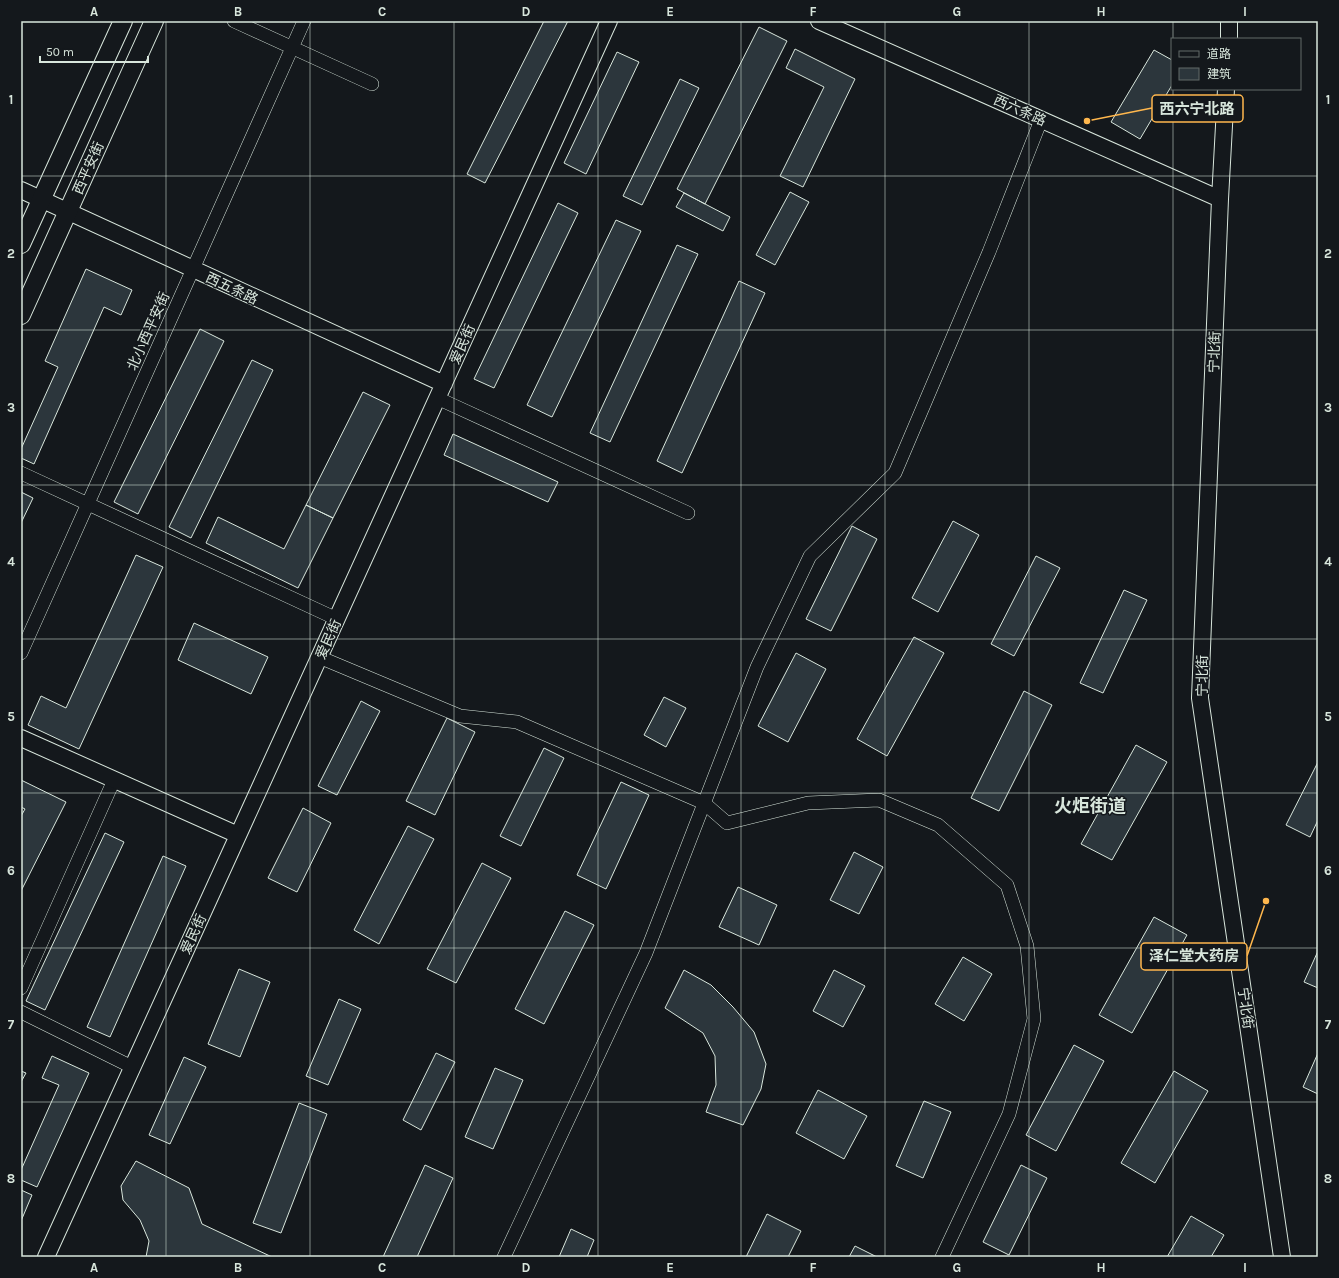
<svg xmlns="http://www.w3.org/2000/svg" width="1339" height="1278" viewBox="0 0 1339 1278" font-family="Karla,'Noto Sans SC',sans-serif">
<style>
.building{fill:#2c363c;stroke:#d8e6dc}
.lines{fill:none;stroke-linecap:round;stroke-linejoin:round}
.minor-casing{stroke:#d8e6dc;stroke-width:14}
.tertiary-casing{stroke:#d8e6dc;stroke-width:18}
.secondary-casing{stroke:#d8e6dc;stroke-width:20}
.minor{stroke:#14181c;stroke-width:13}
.tertiary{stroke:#14181c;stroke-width:16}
.secondary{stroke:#14181c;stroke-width:18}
.grid{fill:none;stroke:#d8e6dc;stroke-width:1;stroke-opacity:0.55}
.labels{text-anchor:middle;stroke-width:3;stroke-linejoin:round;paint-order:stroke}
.street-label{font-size:14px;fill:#d8e6dc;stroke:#14181c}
.district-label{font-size:18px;font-weight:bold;fill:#d8e6dc;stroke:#14181c}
.leader{fill:none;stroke:#ffb74d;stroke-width:1.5}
.callout-dot{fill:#ffb74d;stroke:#14181c;stroke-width:1.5}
.callout{fill:#14181c;stroke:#ffb74d;stroke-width:1.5}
.callout-label{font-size:15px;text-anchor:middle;font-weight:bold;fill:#d8e6dc}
.neatline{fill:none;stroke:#d8e6dc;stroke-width:1.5}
.grid-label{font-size:13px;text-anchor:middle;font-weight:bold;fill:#d8e6dc}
</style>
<rect width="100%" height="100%" fill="#14181c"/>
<path class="building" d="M 544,21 L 568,21 L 485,183 L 467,174 Z
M 759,27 L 787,41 L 705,204 L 677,189 Z
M 795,49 L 855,79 L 803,187 L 780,176 L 824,87 L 786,68 Z
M 1154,50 L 1172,60 L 1172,85 L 1140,139 L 1111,122 Z
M 617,52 L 639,62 L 586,174 L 564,163 Z
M 680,79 L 699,88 L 642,205 L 623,196 Z
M 790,192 L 809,202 L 775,265 L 756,255 Z
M 684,193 L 730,217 L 723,231 L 676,207 Z
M 558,203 L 578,213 L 494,388 L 474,379 Z
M 616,220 L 641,231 L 552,417 L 527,405 Z
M 677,245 L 698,254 L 610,442 L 590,433 Z
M 86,269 L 132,290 L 121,315 L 104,307 L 34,464 L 21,458 L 21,449 L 58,367 L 45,361 Z
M 739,281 L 765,293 L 682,473 L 657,461 Z
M 200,329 L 224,341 L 138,514 L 114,502 Z
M 252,360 L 273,370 L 191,538 L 169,527 Z
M 363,392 L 390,405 L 333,518 L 306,505 Z
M 453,434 L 558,482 L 548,502 L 444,455 Z
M 21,492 L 33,498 L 21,523 Z
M 306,505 L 333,518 L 298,588 L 206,543 L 218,517 L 284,549 Z
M 953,521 L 979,535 L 938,612 L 912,598 Z
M 852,526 L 877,539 L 831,631 L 806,619 Z
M 136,555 L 163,567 L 79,749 L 28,725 L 41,696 L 66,708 Z
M 1036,556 L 1060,568 L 1014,656 L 991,644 Z
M 1124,590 L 1147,600 L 1103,693 L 1080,683 Z
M 194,623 L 268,657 L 251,694 L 178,660 Z
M 914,637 L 944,653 L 887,756 L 857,739 Z
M 796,653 L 826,669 L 788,742 L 758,726 Z
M 1024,691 L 1052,705 L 999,811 L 971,798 Z
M 664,697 L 686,708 L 666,747 L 644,735 Z
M 361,701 L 380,711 L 337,795 L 318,786 Z
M 447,718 L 475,732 L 435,815 L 406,801 Z
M 1136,745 L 1167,762 L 1112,860 L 1081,844 Z
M 544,748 L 564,758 L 521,846 L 500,836 Z
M 1318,762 L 1318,820 L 1310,837 L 1286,825 Z
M 21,780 L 66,802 L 21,891 L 21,816 L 25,809 L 21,807 Z
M 621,782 L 649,795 L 606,889 L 577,875 Z
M 303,808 L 331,823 L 297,892 L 268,878 Z
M 408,826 L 434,839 L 379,944 L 354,930 Z
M 105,833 L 124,842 L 45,1010 L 26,1001 Z
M 854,852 L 883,867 L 859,914 L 830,900 Z
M 163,856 L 186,866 L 110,1037 L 87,1027 Z
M 482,863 L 511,878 L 456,983 L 427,969 Z
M 738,887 L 777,905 L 759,945 L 719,927 Z
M 565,911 L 594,925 L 544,1024 L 515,1009 Z
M 1154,917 L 1187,935 L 1132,1033 L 1099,1015 Z
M 1318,951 L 1318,988 L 1304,982 Z
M 963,957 L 992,974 L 964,1021 L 935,1004 Z
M 239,969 L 270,982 L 240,1057 L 208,1044 Z
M 684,970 L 711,985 L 733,1007 L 754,1032 L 766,1064 L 761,1089 L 743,1125 L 706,1112 L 716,1085 L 715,1056 L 703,1033 L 665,1008 Z
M 834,970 L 865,986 L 843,1027 L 813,1011 Z
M 339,999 L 361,1009 L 328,1085 L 306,1076 Z
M 1074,1045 L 1104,1061 L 1056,1151 L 1026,1135 Z
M 436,1053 L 455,1062 L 421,1130 L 403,1120 Z
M 1318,1053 L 1318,1094 L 1303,1087 Z
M 52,1056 L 89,1073 L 37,1187 L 21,1180 L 21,1170 L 59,1085 L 42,1078 Z
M 184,1057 L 206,1067 L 170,1144 L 149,1135 Z
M 495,1068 L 523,1080 L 493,1149 L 465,1137 Z
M 21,1071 L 26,1073 L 21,1082 Z
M 1174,1071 L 1208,1091 L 1155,1183 L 1121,1163 Z
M 818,1090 L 867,1116 L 844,1159 L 796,1133 Z
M 924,1101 L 951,1112 L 923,1178 L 896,1166 Z
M 299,1103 L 327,1114 L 281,1233 L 253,1223 Z
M 136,1161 L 189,1188 L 202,1224 L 272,1257 L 146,1257 L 149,1241 L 140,1220 L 123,1200 L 121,1186 Z
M 425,1165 L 453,1178 L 417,1257 L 383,1257 Z
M 1021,1165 L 1047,1178 L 1009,1255 L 983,1242 Z
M 21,1190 L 32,1195 L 21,1221 Z
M 767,1214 L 801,1231 L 788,1257 L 746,1257 Z
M 1191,1216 L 1224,1235 L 1211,1257 L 1167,1257 Z
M 571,1229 L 594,1240 L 587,1257 L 559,1257 Z
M 855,1246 L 877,1257 L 849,1257 Z"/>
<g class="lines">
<g class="minor-casing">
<path id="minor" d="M 234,21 L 372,84
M 437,398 L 688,513
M 21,473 L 337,619
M 21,653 L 304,21
M 319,657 L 460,716 L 517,722 L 704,803 L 727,823 L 808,803 L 879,800 L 938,825 L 1007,885 L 1027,946 L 1034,1019 L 1009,1114 L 942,1257
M 21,988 L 114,780
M 21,1012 L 132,1067
M 504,1257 L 646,953 L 757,667 L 810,556 L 895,473 L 989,252 L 1041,120"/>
</g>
<g class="tertiary-casing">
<path id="tertiary" d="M 819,21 L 1220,199
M 1229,39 L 1229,21
M 1226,89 L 1220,199 L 1200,698 L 1282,1257
M 21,190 L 444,384
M 21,738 L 238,835
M 46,1257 L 609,21"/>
</g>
<g class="secondary-casing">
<path id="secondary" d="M 21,244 L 123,21
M 21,315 L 154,21"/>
</g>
<use href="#minor" class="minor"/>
<use href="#tertiary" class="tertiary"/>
<use href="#secondary" class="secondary"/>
</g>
<path class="grid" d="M 166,21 L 166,1257M 310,21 L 310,1257M 454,21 L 454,1257M 598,21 L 598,1257M 741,21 L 741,1257M 885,21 L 885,1257M 1029,21 L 1029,1257M 1173,21 L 1173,39M 1173,89 L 1173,1257M 21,176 L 1318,176M 21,330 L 1318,330M 21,485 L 1318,485M 21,639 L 1318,639M 21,793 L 1318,793M 21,948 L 1318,948M 21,1102 L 1318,1102"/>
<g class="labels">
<g class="street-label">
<text transform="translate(1020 110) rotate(24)" y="5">西六条路</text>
<text transform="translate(88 168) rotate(-66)" y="5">西平安街</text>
<text transform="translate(232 288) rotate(25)" y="5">西五条路</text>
<text transform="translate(148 331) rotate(-66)" y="5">北小西平安街</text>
<text transform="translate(462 344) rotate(-66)" y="5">爱民街</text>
<text transform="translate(1214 352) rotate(-88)" y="5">宁北街</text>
<text transform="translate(328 639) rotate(-66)" y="5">爱民街</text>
<text transform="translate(1202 676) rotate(-89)" y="5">宁北街</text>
<text transform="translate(193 934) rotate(-65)" y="5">爱民街</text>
<text transform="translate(1246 1008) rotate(82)" y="5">宁北街</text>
</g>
<g class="district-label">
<text x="1090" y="812">火炬街道</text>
</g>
</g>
<path class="leader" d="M1087 121L1152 108M1266 901L1247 956"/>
<g class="callout-dot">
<circle cx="1087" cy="121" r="4"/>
<circle cx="1266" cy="901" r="4"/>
</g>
<g class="callout">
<rect x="1152" y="95" width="91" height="27" rx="4"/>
<rect x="1141" y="943" width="106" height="27" rx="4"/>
</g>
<g class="callout-label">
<text x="1197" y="114">西六宁北路</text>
<text x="1194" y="961">泽仁堂大药房</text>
</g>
<rect width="1339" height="1278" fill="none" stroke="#14181c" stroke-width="44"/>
<rect x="1171" y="38" width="130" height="52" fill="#14181c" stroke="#626a69"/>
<rect x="1179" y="51" width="20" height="6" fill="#14181c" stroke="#626a69"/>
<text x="1207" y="58" font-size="12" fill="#d8e6dc">道路</text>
<rect x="1179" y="68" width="20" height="12" fill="#2c363c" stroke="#626a69"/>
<text x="1207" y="78" font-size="12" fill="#d8e6dc">建筑</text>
<path d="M40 56v6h108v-6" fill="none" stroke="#d8e6dc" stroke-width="2"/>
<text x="46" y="56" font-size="12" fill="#d8e6dc" stroke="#14181c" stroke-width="3" paint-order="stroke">50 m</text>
<rect x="22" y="22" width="1295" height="1234" class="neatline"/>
<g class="grid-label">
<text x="94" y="16">A</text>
<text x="238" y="16">B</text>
<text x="382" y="16">C</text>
<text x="526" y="16">D</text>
<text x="670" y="16">E</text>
<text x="813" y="16">F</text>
<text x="957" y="16">G</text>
<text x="1101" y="16">H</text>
<text x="1245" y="16">I</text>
<text x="11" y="104">1</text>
<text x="1328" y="104">1</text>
<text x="11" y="258">2</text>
<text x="1328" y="258">2</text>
<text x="11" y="412">3</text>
<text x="1328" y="412">3</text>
<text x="11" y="566">4</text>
<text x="1328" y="566">4</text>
<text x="11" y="721">5</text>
<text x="1328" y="721">5</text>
<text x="11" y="875">6</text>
<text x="1328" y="875">6</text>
<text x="11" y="1029">7</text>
<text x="1328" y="1029">7</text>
<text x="11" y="1183">8</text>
<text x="1328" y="1183">8</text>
<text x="94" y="1272">A</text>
<text x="238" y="1272">B</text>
<text x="382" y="1272">C</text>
<text x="526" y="1272">D</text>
<text x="670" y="1272">E</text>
<text x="813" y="1272">F</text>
<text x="957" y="1272">G</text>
<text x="1101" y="1272">H</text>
<text x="1245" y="1272">I</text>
</g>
</svg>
